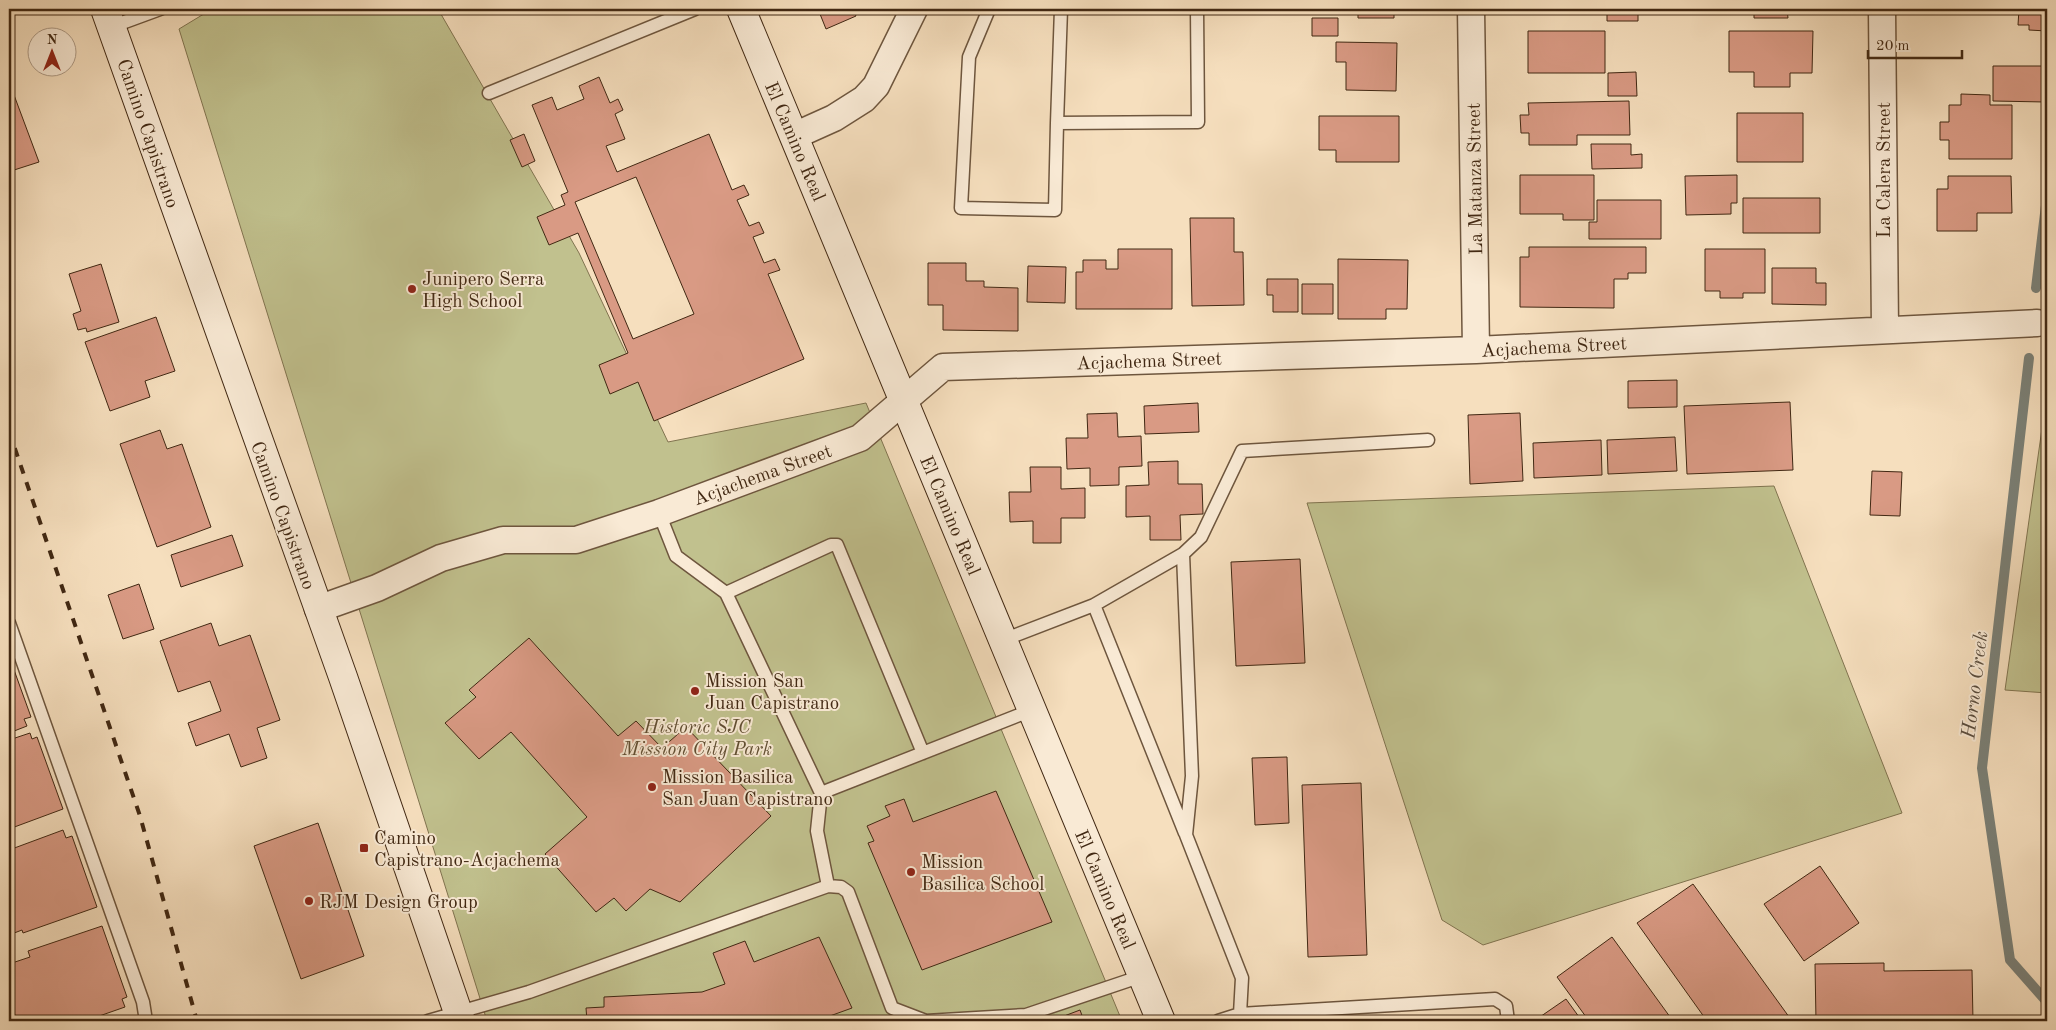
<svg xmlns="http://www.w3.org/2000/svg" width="2056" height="1030" viewBox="0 0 2056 1030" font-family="'Old Standard TT',serif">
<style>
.green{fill:#c1c18e;stroke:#817450}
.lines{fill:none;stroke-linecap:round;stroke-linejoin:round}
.stream{stroke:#7a8077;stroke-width:10}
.building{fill:#d99a84;stroke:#412813;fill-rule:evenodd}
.lane-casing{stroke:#6e563e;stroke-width:15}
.street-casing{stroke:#6e563e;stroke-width:29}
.secondary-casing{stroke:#412813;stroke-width:30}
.lane{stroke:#f9ead5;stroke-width:12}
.street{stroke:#f9ead5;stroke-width:26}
.secondary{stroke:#f9ead5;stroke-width:28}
.rail{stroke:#412813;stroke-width:4;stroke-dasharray:9 9;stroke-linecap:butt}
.poi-dot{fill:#8f2418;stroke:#f9ead5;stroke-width:2}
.labels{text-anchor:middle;stroke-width:4;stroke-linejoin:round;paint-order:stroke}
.street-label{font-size:19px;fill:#412813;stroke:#f9ead5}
.poi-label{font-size:19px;fill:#412813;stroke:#f9ead5;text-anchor:start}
.park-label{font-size:19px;font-style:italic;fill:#614e32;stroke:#f9ead5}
.water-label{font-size:20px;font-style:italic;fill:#594c3d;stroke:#f9ead5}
</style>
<rect width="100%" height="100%" fill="#f6dfbe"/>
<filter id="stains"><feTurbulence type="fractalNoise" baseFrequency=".004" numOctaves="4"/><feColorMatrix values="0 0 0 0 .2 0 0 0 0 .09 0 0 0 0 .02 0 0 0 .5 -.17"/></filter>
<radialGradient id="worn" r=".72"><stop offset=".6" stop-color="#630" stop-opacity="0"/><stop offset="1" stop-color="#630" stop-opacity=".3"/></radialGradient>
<path class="green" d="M 212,9 L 438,9 L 579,253 L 668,442 L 866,403 L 1122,1021 L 487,1021 L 179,29 Z
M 2047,393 L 2047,693 L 2005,690 Z
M 1774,486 L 1902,813 L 1483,945 L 1442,920 L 1307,503 Z"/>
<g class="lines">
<path class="stream" d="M 2036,288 L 2047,197
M 2029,358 L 1982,768 L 2010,960 L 2047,1002"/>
</g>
<path class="building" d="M 818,9 L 853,9 L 856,16 L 826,29 Z
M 1358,9 L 1394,9 L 1394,18 L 1358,18 Z
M 1607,9 L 1638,9 L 1638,21 L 1607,21 Z
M 1720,9 L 1787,9 L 1788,18 L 1754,18 L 1754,9 Z
M 2019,9 L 2047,9 L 2047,31 L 2029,30 L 2029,25 L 2018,25 Z
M 1312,18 L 1338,18 L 1338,36 L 1312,36 Z
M 1528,31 L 1605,31 L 1605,73 L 1528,73 Z
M 1729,31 L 1813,31 L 1812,73 L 1790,73 L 1790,87 L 1754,87 L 1754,72 L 1729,72 Z
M 1336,42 L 1397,43 L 1396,91 L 1346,90 L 1346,62 L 1336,62 Z
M 1993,66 L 2045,66 L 2045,102 L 1993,101 Z
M 1636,72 L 1637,96 L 1608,96 L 1608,73 Z
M 599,77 L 610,103 L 618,99 L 623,110 L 615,114 L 625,139 L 606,146 L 617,172 L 709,134 L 732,190 L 744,185 L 749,195 L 737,200 L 749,226 L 759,222 L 764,233 L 753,237 L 764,263 L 775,259 L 780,270 L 768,274 L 804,359 L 654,421 L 638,382 L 610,394 L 599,365 L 628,353 L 578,233 L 549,245 L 537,217 L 565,205 L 561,195 L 568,192 L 532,105 L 552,97 L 557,110 L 584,99 L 579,86 ZM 636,177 L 694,314 L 633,339 L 575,202 Z
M 1961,94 L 1990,95 L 1990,105 L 2012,105 L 2012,159 L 1949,159 L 1949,140 L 1940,140 L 1940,122 L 1949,122 L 1949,105 L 1961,105 Z
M 14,95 L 39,162 L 11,171 L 9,166 L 9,97 Z
M 1629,101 L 1630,135 L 1577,135 L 1577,145 L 1529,145 L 1529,133 L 1521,133 L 1520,115 L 1529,115 L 1528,103 Z
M 1737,113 L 1803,113 L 1803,162 L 1737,162 Z
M 1319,116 L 1399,116 L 1399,162 L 1336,162 L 1336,150 L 1319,150 Z
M 524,134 L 535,161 L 522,167 L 510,140 Z
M 1591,144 L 1631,144 L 1631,155 L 1642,154 L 1642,168 L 1592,169 Z
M 1520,175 L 1594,175 L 1594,220 L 1563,220 L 1563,214 L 1520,214 Z
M 1737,175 L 1737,203 L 1731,203 L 1731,214 L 1686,215 L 1685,176 Z
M 1948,176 L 2011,176 L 2012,213 L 1977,213 L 1977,231 L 1937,231 L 1937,189 L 1948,189 Z
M 1743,198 L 1820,198 L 1820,233 L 1743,233 Z
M 1597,200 L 1661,200 L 1661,239 L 1589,239 L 1589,222 L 1597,222 Z
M 1190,218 L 1234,218 L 1234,252 L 1243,252 L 1244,305 L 1192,306 Z
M 1529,247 L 1646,247 L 1646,273 L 1628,273 L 1628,279 L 1614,279 L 1614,308 L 1520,307 L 1520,257 L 1529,257 Z
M 1118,249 L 1172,249 L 1172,309 L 1076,309 L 1076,272 L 1083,272 L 1083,260 L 1106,260 L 1106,269 L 1118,269 Z
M 1705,249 L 1765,249 L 1765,293 L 1743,293 L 1743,298 L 1720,298 L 1720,291 L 1705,291 Z
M 1338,259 L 1408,260 L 1407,309 L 1386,309 L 1386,319 L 1338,319 Z
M 928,263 L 966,263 L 966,281 L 984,281 L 984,287 L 1018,288 L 1018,331 L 943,330 L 943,305 L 928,305 Z
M 101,264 L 119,322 L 87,332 L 86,328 L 78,330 L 73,314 L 81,311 L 69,274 Z
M 1028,266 L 1066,267 L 1065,303 L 1027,302 Z
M 1772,268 L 1816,268 L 1816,283 L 1826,283 L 1826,305 L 1772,304 Z
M 1267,279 L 1298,279 L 1298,312 L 1273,312 L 1273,295 L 1267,295 Z
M 1302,284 L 1333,284 L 1333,314 L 1302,314 Z
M 156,317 L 175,371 L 145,381 L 150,397 L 110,411 L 85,342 Z
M 1677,380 L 1677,407 L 1628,408 L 1628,381 Z
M 1790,402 L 1793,470 L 1687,474 L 1684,406 Z
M 1198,403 L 1199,432 L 1145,434 L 1144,406 Z
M 1117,413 L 1118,437 L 1141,436 L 1142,466 L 1119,467 L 1119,485 L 1090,486 L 1090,468 L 1067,469 L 1066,438 L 1088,438 L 1087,414 Z
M 1520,413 L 1523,481 L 1470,484 L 1468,415 Z
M 160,430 L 167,449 L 182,444 L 211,527 L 157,547 L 120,444 Z
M 1675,437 L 1677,471 L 1608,474 L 1607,440 Z
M 1601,440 L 1602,475 L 1534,478 L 1533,443 Z
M 1178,461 L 1178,484 L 1202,484 L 1203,514 L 1180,515 L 1181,540 L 1150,540 L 1150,516 L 1126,517 L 1126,486 L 1149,485 L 1148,462 Z
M 1030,467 L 1061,467 L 1061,489 L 1085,488 L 1085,518 L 1061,518 L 1061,543 L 1033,543 L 1033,521 L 1010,522 L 1009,492 L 1031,492 Z
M 1872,471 L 1902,472 L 1900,516 L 1870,515 Z
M 232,535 L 243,566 L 181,587 L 171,555 Z
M 1300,559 L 1305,663 L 1236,666 L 1231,562 Z
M 139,584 L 154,629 L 123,639 L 108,595 Z
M 211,623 L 219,646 L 250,635 L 280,720 L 257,728 L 267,758 L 241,767 L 229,734 L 196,746 L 188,723 L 221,711 L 210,681 L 178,692 L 160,641 Z
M 529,638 L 618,736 L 636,721 L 662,748 L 686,727 L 771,816 L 680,902 L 650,889 L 626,911 L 614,898 L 596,912 L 545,854 L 587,817 L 511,732 L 479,759 L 445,723 L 476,697 L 469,690 Z
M 9,656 L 31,717 L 24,719 L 27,726 L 9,733 Z
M 30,733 L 32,739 L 37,737 L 63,809 L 9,829 L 9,740 Z
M 1287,757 L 1289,823 L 1255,825 L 1252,758 Z
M 1361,783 L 1367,955 L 1308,957 L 1302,785 Z
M 996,791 L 1052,922 L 922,970 L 868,843 L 874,841 L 867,826 L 890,816 L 885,806 L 904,799 L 913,822 Z
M 318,823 L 364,956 L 301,979 L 254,846 Z
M 63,830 L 66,838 L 72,836 L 97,907 L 23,933 L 22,930 L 9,935 L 9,850 Z
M 1820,866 L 1859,923 L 1804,961 L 1764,904 Z
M 1693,884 L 1792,1021 L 1707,1021 L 1637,923 Z
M 102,926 L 127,997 L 122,999 L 125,1007 L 85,1021 L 17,1021 L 9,997 L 9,964 L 30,957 L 28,951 Z
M 819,937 L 852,1008 L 816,1021 L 587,1021 L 586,1008 L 604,1007 L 604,997 L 702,992 L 725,984 L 713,953 L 745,941 L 754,962 Z
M 1612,937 L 1673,1021 L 1589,1021 L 1557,977 Z
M 1884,963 L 1884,971 L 1972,970 L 1973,1021 L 1816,1021 L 1815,964 Z
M 1566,999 L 1582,1021 L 1534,1021 Z
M 1080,1010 L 1084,1021 L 1051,1021 Z"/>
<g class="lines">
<g class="lane-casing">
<path id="lane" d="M 989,9 L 969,57 L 961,208 L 1055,210 L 1057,123 L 1198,122 L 1197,9
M 111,27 L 160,9
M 489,93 L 695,9
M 1057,123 L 1061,9
M 659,513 L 676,556 L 726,593 L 821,793 L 1032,710
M 1183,554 L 1192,776 L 1186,835 L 1242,978 L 1240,1014
M 726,593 L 831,545 L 837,545 L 923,753
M 1094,605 L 1183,554 L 1201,537 L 1242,451 L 1428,440
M 9,623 L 143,1002 L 146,1021
M 1003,640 L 1094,605 L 1185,833
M 821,793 L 817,831 L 828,886
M 428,1021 L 529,992 L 828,886 L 841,887 L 848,892 L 892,1008 L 926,1021 L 1026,1015 L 1142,976
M 1218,1021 L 1240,1014 L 1495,999 L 1506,1006 L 1508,1021"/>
</g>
<g class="street-casing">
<path id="street" d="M 1471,9 L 1476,350
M 1882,9 L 1885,330
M 794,136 L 834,118 L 864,99 L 876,86 L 914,9
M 318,609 L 377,588 L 441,558 L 503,540 L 576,540 L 659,513 L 860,438 L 943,367 L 1476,350 L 2037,323"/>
</g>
<g class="secondary-casing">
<path id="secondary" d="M 105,9 L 343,677 L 461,1021
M 741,9 L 1161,1021"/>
</g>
<use href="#lane" class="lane"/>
<use href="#street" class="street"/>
<use href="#secondary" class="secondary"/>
<path class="rail" d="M 9,431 L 140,816 L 197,1021"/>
</g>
<g class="poi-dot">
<circle cx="412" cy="289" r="5"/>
<circle cx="695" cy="691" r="5"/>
<circle cx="652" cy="787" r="5"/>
<rect x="359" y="843" width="10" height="10" rx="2.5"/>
<circle cx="911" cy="872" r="5"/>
<circle cx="309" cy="901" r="5"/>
</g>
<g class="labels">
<g class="street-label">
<text transform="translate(149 133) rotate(71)" y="7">Camino Capistrano</text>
<text transform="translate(796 141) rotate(67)" y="7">El Camino Real</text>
<text transform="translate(1883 170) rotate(-90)" y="7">La Calera Street</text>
<text transform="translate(1474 179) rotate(-91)" y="7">La Matanza Street</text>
<text transform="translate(1554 346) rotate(-3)" y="7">Acjachema Street</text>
<text transform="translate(1149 360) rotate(-2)" y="7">Acjachema Street</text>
<text transform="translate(762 474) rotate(-20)" y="7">Acjachema Street</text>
<text transform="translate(284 515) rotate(70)" y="7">Camino Capistrano</text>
<text transform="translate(951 515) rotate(67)" y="7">El Camino Real</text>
<text transform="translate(1106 889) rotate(67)" y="7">El Camino Real</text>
</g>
<g class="poi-label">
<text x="422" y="285">Junipero Serra<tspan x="422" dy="22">High School</tspan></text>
<text x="705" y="687">Mission San<tspan x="705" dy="22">Juan Capistrano</tspan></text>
<text x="662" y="783">Mission Basilica<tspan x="662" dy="22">San Juan Capistrano</tspan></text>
<text x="374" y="844">Camino<tspan x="374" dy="22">Capistrano-Acjachema</tspan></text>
<text x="921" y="868">Mission<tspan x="921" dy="22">Basilica School</tspan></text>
<text x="319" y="908">RJM Design Group</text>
</g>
<g class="park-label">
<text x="697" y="733">Historic SJC<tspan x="697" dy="22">Mission City Park</tspan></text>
</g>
<g class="water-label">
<text transform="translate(1974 685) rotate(-83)" y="7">Horno Creek</text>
</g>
</g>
<rect width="2056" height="1030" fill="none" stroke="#f6dfbe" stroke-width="30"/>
<rect x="10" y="10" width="2036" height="1010" fill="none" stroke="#412813" stroke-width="2.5"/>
<rect x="15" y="15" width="2026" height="1000" fill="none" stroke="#412813"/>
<g transform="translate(52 52)"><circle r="24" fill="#f9ead5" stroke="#af9c87"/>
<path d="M0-4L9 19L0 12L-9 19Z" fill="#8f2418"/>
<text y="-8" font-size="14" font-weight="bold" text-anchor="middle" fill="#412813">N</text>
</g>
<path d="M1868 50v8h94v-8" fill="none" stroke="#412813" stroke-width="2.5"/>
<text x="1876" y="50" font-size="15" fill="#412813" stroke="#f9ead5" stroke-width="4" paint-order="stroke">20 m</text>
<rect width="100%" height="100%" filter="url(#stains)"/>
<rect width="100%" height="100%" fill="url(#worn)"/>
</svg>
